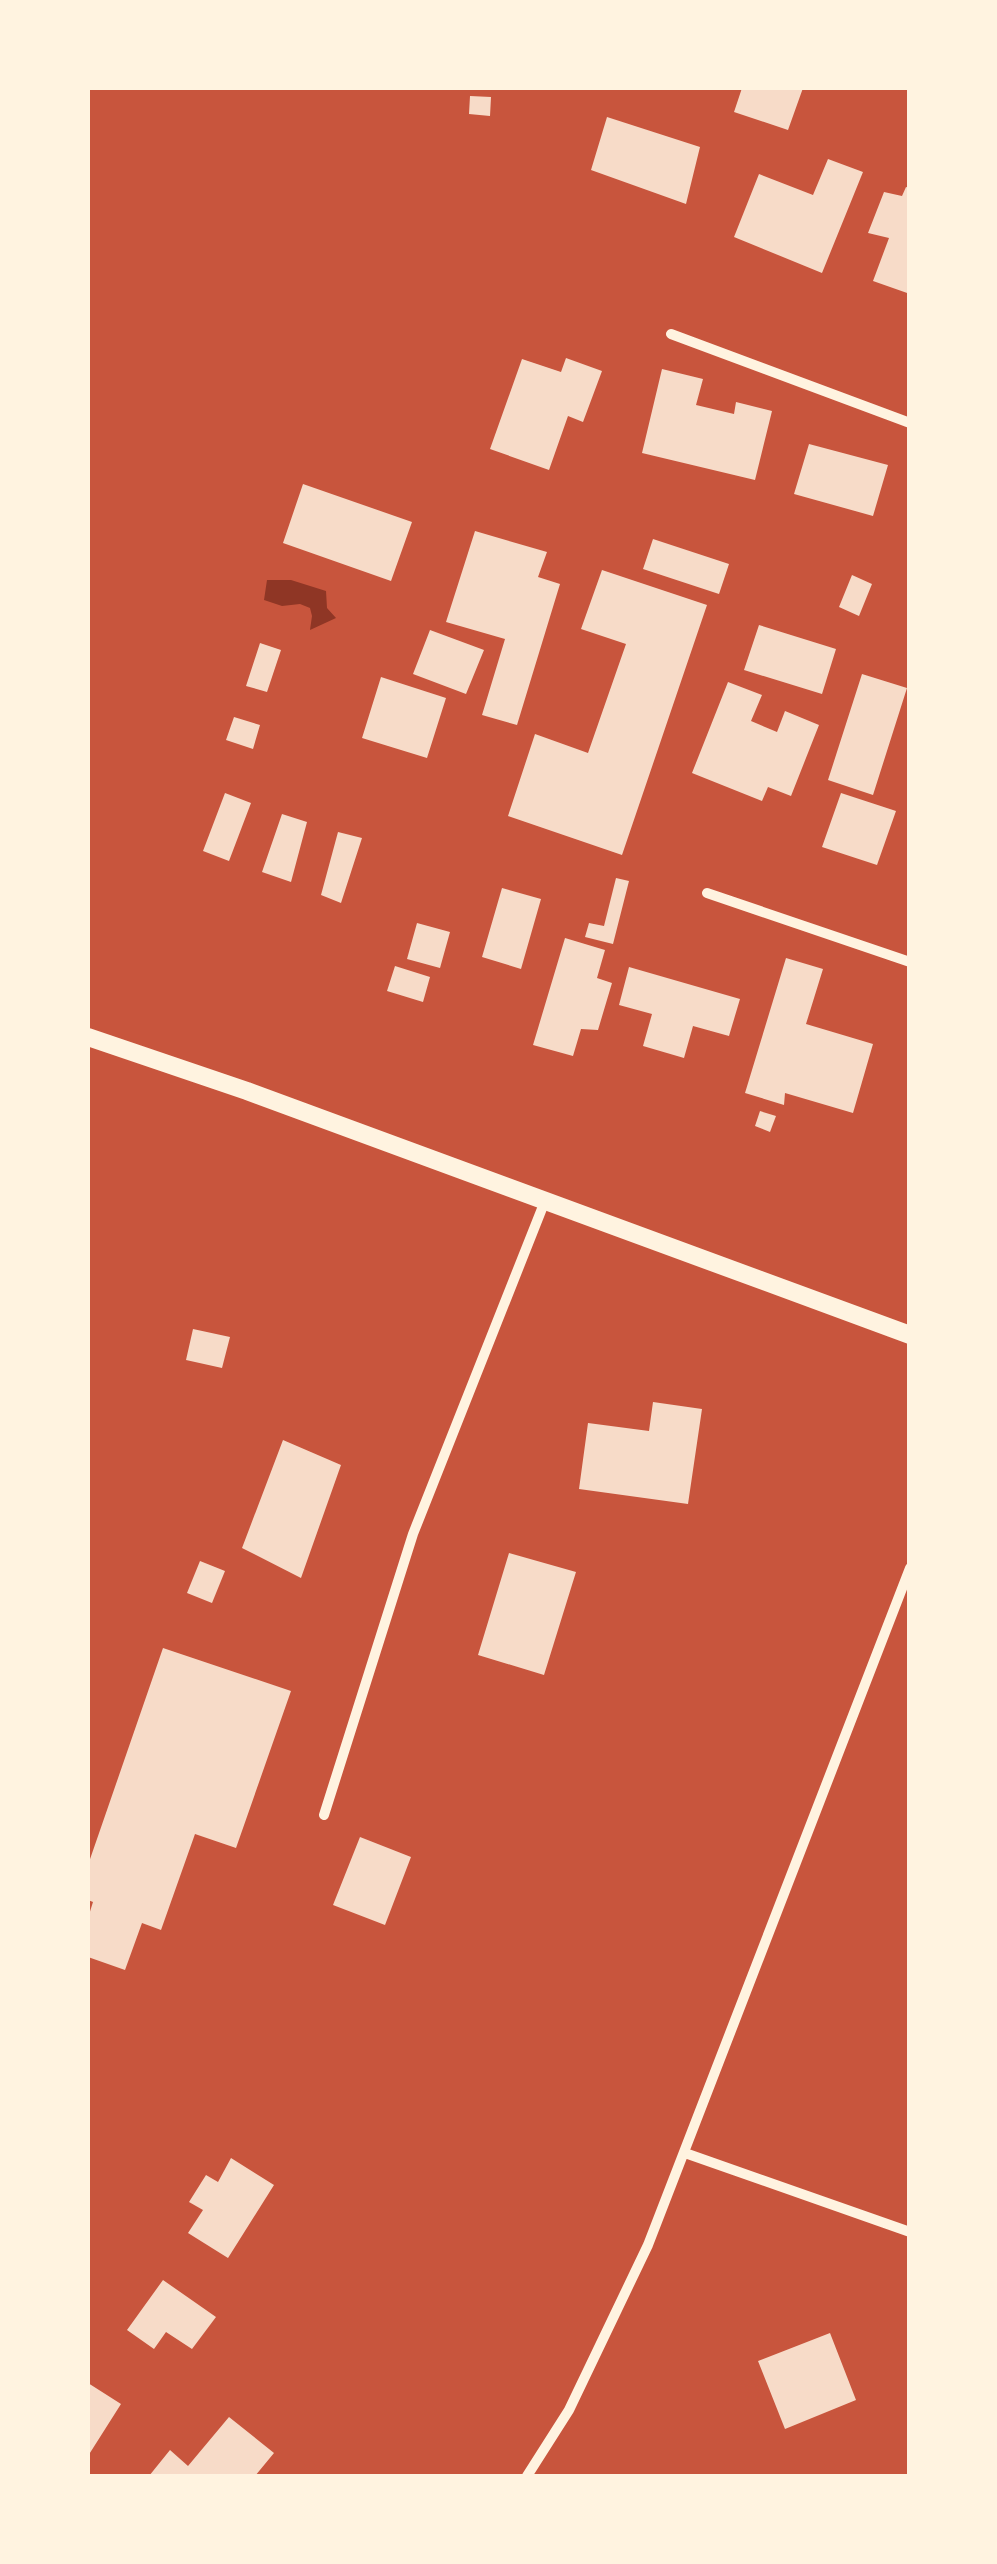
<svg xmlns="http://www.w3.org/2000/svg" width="997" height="2564" viewBox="0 0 997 2564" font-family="'DejaVu Sans',sans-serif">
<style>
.water{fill:#8f3625}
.building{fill:#f7dbc8}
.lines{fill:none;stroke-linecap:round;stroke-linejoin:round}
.minor{stroke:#fff3e0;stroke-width:10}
.tertiary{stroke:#fff3e0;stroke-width:18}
</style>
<rect width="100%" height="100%" fill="#c8553d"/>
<path class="water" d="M 267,580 L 291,580 L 326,591 L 327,608 L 336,618 L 310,630 L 312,616 L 310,608 L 300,604 L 282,606 L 264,600 Z"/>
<path class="building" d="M 742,88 L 803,88 L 788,130 L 734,112 Z
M 470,96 L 491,97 L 490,116 L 469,114 Z
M 607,117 L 700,147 L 686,204 L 591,170 Z
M 828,159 L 863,172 L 822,273 L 734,237 L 759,174 L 813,195 Z
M 906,187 L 910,188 L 910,294 L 873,281 L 889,238 L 868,233 L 884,192 L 902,196 Z
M 566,358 L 602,371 L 583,422 L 568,416 L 549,470 L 490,449 L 522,359 L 561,372 Z
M 662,369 L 703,379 L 696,405 L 734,414 L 736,402 L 772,411 L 755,480 L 642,453 Z
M 809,444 L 888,465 L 873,516 L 794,494 Z
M 303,484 L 412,522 L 391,581 L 283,543 Z
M 475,531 L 547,552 L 538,577 L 560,584 L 517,725 L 482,715 L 505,639 L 446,622 Z
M 653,539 L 729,564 L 719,594 L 643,569 Z
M 602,570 L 707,605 L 622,855 L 508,816 L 535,734 L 588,753 L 626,644 L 581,629 Z
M 852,575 L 872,584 L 859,616 L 839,607 Z
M 759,625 L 836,649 L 822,694 L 744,670 Z
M 430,630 L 484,650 L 466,694 L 413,674 Z
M 260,643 L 281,650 L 267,692 L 246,686 Z
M 862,674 L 907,688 L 873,795 L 828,780 Z
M 381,677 L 446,698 L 427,758 L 362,738 Z
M 728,682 L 762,695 L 751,721 L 777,732 L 785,711 L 819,725 L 791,796 L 768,787 L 762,801 L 692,773 Z
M 234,717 L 260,725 L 253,749 L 226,740 Z
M 225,793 L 251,803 L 229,861 L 203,851 Z
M 841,793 L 896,811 L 877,865 L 822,847 Z
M 282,814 L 307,822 L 291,882 L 262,872 Z
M 338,832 L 362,838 L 341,903 L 321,895 Z
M 616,878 L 629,881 L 613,944 L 585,937 L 589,923 L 604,926 Z
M 502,888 L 541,899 L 521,969 L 482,957 Z
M 417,923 L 450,932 L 440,968 L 407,959 Z
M 565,938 L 605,950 L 597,978 L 612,983 L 598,1030 L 581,1029 L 573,1056 L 533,1045 Z
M 786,958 L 823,969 L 806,1024 L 873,1044 L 853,1113 L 785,1093 L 784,1105 L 745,1093 Z
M 395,966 L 430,977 L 423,1002 L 387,991 Z
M 629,967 L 740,999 L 729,1036 L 693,1026 L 684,1058 L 643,1046 L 652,1014 L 619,1005 Z
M 760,1111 L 776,1116 L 770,1132 L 755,1126 Z
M 193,1329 L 230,1337 L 222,1368 L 186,1360 Z
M 653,1402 L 702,1409 L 688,1504 L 579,1489 L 588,1423 L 649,1431 Z
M 283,1440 L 341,1465 L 301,1578 L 242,1548 Z
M 509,1553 L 576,1572 L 544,1675 L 478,1655 Z
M 200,1561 L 225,1571 L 212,1603 L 187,1593 Z
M 163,1648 L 291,1691 L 236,1848 L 195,1834 L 161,1930 L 142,1923 L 125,1970 L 88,1957 L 88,1918 L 93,1902 L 88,1900 L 88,1865 Z
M 360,1837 L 411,1857 L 385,1925 L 333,1905 Z
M 231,2158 L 274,2185 L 228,2258 L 188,2233 L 203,2210 L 189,2202 L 206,2175 L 218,2182 Z
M 163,2280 L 216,2317 L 192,2349 L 166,2332 L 154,2349 L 127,2330 Z
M 830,2333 L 856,2400 L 785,2429 L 758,2361 Z
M 88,2383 L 121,2404 L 88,2456 Z
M 229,2417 L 274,2453 L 255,2476 L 149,2476 L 170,2450 L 188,2466 Z"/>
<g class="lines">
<path class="minor" d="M 671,334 L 910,423
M 707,893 L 910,962
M 324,1815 L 413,1534 L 545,1201
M 685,2153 L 910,2232
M 527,2476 L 569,2410 L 648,2245 L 910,1568"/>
<path class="tertiary" d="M 88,1037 L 247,1091 L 910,1335"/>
</g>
<rect width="997" height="2564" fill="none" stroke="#fff3e0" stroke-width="180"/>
</svg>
